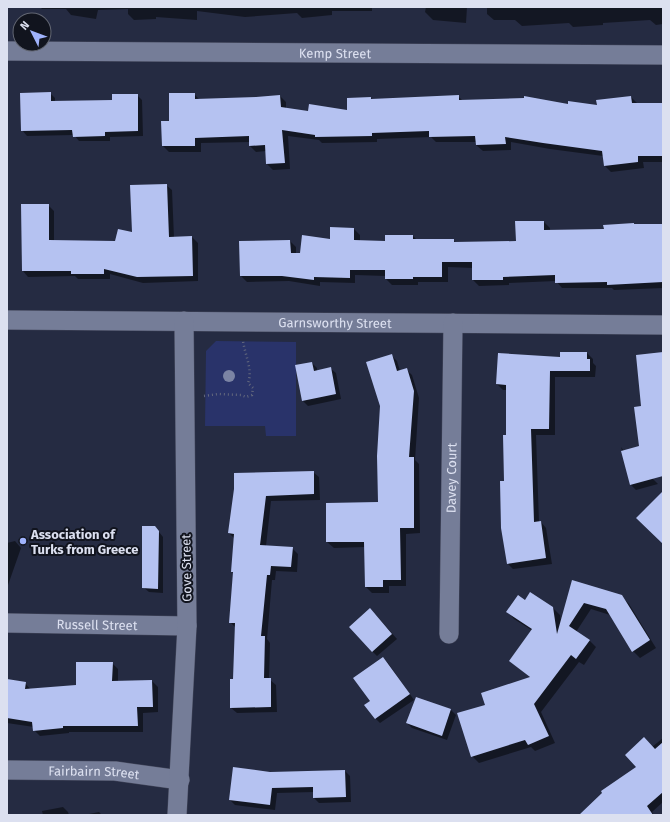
<svg xmlns="http://www.w3.org/2000/svg" width="670" height="822" viewBox="0 0 670 822" font-family="'Fira Sans',sans-serif">
<style>
.green{fill:#29336a}
.shadow{fill:#0007}
.building{fill:#b5c2f1}
.lines{fill:none;stroke-linecap:round;stroke-linejoin:round}
.minor-casing{stroke:#44485c;stroke-width:20}
.path{stroke:#63687d;stroke-width:2.5;stroke-dasharray:1 3;stroke-linecap:butt}
.minor{stroke:#757d98;stroke-width:19}
.tree{fill:#7b84a4}
.poi-dot{fill:#a0b3fd;stroke:#11141e;stroke-width:1.5}
.labels{text-anchor:middle;stroke-width:4;stroke-linejoin:round;paint-order:stroke}
.street-label{font-size:13px;fill:#dce0f0;stroke:#11141e}
.poi-label{font-size:13px;font-weight:bold;fill:#dce0f0;stroke:#11141e;text-anchor:start}
</style>
<rect width="100%" height="100%" fill="#252b42"/>
<path class="green" d="M 216,341 L 296,342 L 296,436 L 266,436 L 265,426 L 205,426 L 206,351 Z"/>
<path class="shadow" d="M 40,7 L 372,7 L 372,11 L 332,11 L 332,15 L 302,18 L 297,13 L 245,17 L 197,11 L 197,20 L 156,17 L 156,19 L 134,20 L 128,14 L 128,9 L 98,10 L 96,19 L 71,15 L 66,9 L 42,9 Z
M 426,7 L 467,7 L 466,23 L 433,20 L 425,12 Z
M 487,7 L 663,7 L 663,24 L 656,25 L 650,20 L 603,23 L 603,25 L 573,27 L 569,23 L 522,26 L 515,20 L 494,20 L 487,14 Z
M 50,93 L 55,98 L 55,102 L 113,100 L 137,95 L 142,100 L 143,136 L 110,137 L 110,141 L 79,141 L 74,135 L 27,136 L 22,130 Z
M 194,94 L 200,100 L 256,98 L 280,96 L 286,102 L 286,109 L 309,112 L 348,111 L 371,98 L 373,100 L 458,96 L 463,101 L 598,106 L 631,97 L 637,103 L 663,104 L 663,162 L 643,162 L 644,168 L 611,172 L 605,166 L 603,156 L 550,149 L 511,142 L 511,150 L 483,151 L 476,145 L 476,142 L 436,142 L 431,137 L 377,139 L 377,142 L 322,143 L 319,140 L 288,136 L 290,169 L 273,170 L 267,164 L 266,151 L 256,152 L 250,146 L 250,142 L 201,143 L 201,152 L 169,152 L 163,146 L 170,122 Z
M 166,185 L 172,190 L 174,238 L 192,237 L 198,243 L 198,281 L 143,283 L 110,274 L 110,279 L 78,279 L 75,276 L 28,277 L 23,271 L 48,205 L 54,211 L 54,241 L 116,242 L 133,233 Z
M 544,222 L 550,228 L 550,231 L 605,230 L 635,225 L 663,225 L 663,288 L 614,290 L 612,288 L 562,288 L 556,281 L 509,283 L 509,285 L 479,286 L 473,280 L 473,268 L 448,267 L 448,282 L 418,282 L 418,285 L 392,285 L 386,279 L 386,276 L 355,275 L 355,283 L 320,282 L 320,286 L 289,281 L 247,282 L 241,276 L 290,241 L 296,247 L 296,254 L 300,254 L 354,229 L 360,235 L 360,241 L 386,242 L 413,236 L 417,240 L 453,240 L 456,243 L 517,241 Z
M 587,353 L 593,359 L 593,363 L 596,366 L 595,377 L 555,377 L 555,435 L 536,435 L 539,522 L 541,522 L 546,528 L 552,564 L 513,569 L 508,564 L 505,482 L 507,390 L 503,390 L 497,384 L 499,354 L 561,358 Z
M 663,353 L 663,473 L 650,476 L 658,484 L 636,490 L 631,485 L 621,447 L 624,451 L 640,447 L 642,407 Z
M 391,355 L 397,361 L 400,371 L 406,369 L 412,375 L 419,398 L 415,460 L 419,464 L 420,533 L 406,534 L 406,586 L 389,586 L 389,593 L 372,593 L 366,587 L 365,547 L 334,548 L 327,542 L 327,504 L 379,503 Z
M 312,363 L 317,368 L 317,371 L 330,368 L 336,373 L 341,399 L 308,406 L 303,401 L 296,366 Z
M 313,472 L 319,477 L 320,500 L 271,501 L 266,546 L 292,548 L 298,554 L 297,572 L 276,571 L 275,580 L 272,580 L 267,639 L 270,643 L 269,679 L 276,685 L 277,712 L 237,713 L 231,708 L 234,680 L 236,628 L 230,622 L 234,574 L 232,572 L 234,538 L 229,533 L 235,489 Z
M 155,527 L 163,537 L 163,593 L 149,592 L 143,587 Z
M 15,541 L 21,548 L 7,588 L 7,543 Z
M 573,582 L 621,596 L 629,604 L 656,648 L 640,658 L 633,651 L 610,615 L 591,609 L 576,632 L 589,640 L 596,647 L 584,665 L 579,662 L 541,712 L 555,743 L 535,751 L 531,747 L 479,763 L 472,756 L 486,705 L 531,678 L 510,661 L 533,631 L 514,619 L 507,611 L 525,601 L 553,608 L 560,615 L 561,623 Z
M 375,614 L 397,639 L 377,656 L 372,651 Z
M 383,658 L 388,663 L 414,700 L 380,723 L 375,718 L 371,701 Z
M 112,663 L 118,669 L 118,682 L 152,681 L 158,687 L 158,712 L 143,713 L 143,732 L 69,732 L 69,733 L 40,736 L 34,730 L 34,727 L 7,723 L 7,680 L 25,683 L 31,690 L 77,686 Z
M 416,698 L 451,710 L 456,715 L 447,740 L 412,728 L 407,723 Z
M 663,738 L 663,802 L 652,812 L 654,815 L 581,815 L 637,767 L 652,747 Z
M 345,771 L 350,776 L 351,802 L 319,803 L 314,798 L 314,792 L 277,793 L 275,810 L 235,805 L 230,800 L 270,773 Z
M 63,807 L 68,812 L 69,815 L 43,815 L 42,811 Z
M 99,812 L 102,815 L 84,815 Z"/>
<path class="building" d="M 51,92 L 51,101 L 112,100 L 112,94 L 138,94 L 138,131 L 105,132 L 105,136 L 73,137 L 72,130 L 21,131 L 20,93 Z
M 169,93 L 195,93 L 195,99 L 256,97 L 280,95 L 281,107 L 308,111 L 309,104 L 347,110 L 347,98 L 371,97 L 371,99 L 459,95 L 459,100 L 524,98 L 524,96 L 568,104 L 568,101 L 597,105 L 596,100 L 631,96 L 632,103 L 663,103 L 663,156 L 638,156 L 638,162 L 604,166 L 602,151 L 543,143 L 505,137 L 506,144 L 476,145 L 475,136 L 429,137 L 429,131 L 372,133 L 372,136 L 315,137 L 315,135 L 282,130 L 285,163 L 266,164 L 265,145 L 249,146 L 249,136 L 195,138 L 195,146 L 162,146 L 161,121 L 169,121 Z
M 167,184 L 169,237 L 192,236 L 193,276 L 137,277 L 104,269 L 104,274 L 71,274 L 71,271 L 22,271 L 21,204 L 49,204 L 49,240 L 115,241 L 118,229 L 132,232 L 130,185 Z
M 515,221 L 544,221 L 544,230 L 604,229 L 603,225 L 634,223 L 634,224 L 663,224 L 663,282 L 607,285 L 607,282 L 555,283 L 555,275 L 503,277 L 503,280 L 472,280 L 472,262 L 442,262 L 442,277 L 413,277 L 413,279 L 385,279 L 385,270 L 350,270 L 350,278 L 314,277 L 314,280 L 282,276 L 240,276 L 239,241 L 290,240 L 291,253 L 300,253 L 302,235 L 330,239 L 330,227 L 354,228 L 354,240 L 385,241 L 385,235 L 413,235 L 413,239 L 454,239 L 454,242 L 516,241 Z
M 560,352 L 587,352 L 587,359 L 590,359 L 590,371 L 550,371 L 549,429 L 531,429 L 534,522 L 541,521 L 546,558 L 507,564 L 501,528 L 500,481 L 504,481 L 503,435 L 506,435 L 506,385 L 496,384 L 498,353 L 560,357 Z
M 663,352 L 663,476 L 630,485 L 621,451 L 639,446 L 634,407 L 641,406 L 636,355 Z
M 392,354 L 397,371 L 407,368 L 414,391 L 409,457 L 414,457 L 414,528 L 400,528 L 401,580 L 383,580 L 383,587 L 365,587 L 364,542 L 326,542 L 326,503 L 378,502 L 377,456 L 380,406 L 366,362 Z
M 312,362 L 314,371 L 331,367 L 336,394 L 302,401 L 295,365 Z
M 314,471 L 314,494 L 266,496 L 260,545 L 293,547 L 291,567 L 271,566 L 270,575 L 267,575 L 261,636 L 265,636 L 264,678 L 271,678 L 271,707 L 230,708 L 230,679 L 233,679 L 235,623 L 229,623 L 233,572 L 231,572 L 234,534 L 228,533 L 234,489 L 234,473 Z
M 663,491 L 663,544 L 636,518 Z
M 142,526 L 155,526 L 159,531 L 158,589 L 142,588 Z
M 572,580 L 622,595 L 650,640 L 632,652 L 606,609 L 584,603 L 569,626 L 590,640 L 576,659 L 571,655 L 534,704 L 549,736 L 528,745 L 525,740 L 471,757 L 457,713 L 485,705 L 481,693 L 530,677 L 509,661 L 532,629 L 506,612 L 518,595 L 525,600 L 530,592 L 553,607 L 557,634 Z
M 370,608 L 392,634 L 372,652 L 349,627 Z
M 383,657 L 410,694 L 375,719 L 364,705 L 370,701 L 353,678 Z
M 76,662 L 113,662 L 112,681 L 152,680 L 153,707 L 137,707 L 138,726 L 63,726 L 63,728 L 33,731 L 32,722 L 7,718 L 7,679 L 26,682 L 25,689 L 76,685 Z
M 416,697 L 451,709 L 442,736 L 406,723 Z
M 644,737 L 655,749 L 663,742 L 663,792 L 647,806 L 653,815 L 579,815 L 602,793 L 601,791 L 636,767 L 625,755 Z
M 233,767 L 270,772 L 345,770 L 346,797 L 313,798 L 313,787 L 272,788 L 270,805 L 229,800 Z"/>
<g class="lines">
<g class="minor-casing">
<g id="minor">
<path id="s1" d="M 7,51 L 663,55"/>
<path id="s2" d="M 7,320 L 663,325"/>
<path id="s3" d="M 7,623 L 187,626"/>
<path id="s4" d="M 449,634 L 453,323"/>
<path id="s5" d="M 7,770 L 115,771 L 180,780"/>
<path d="M 177,815 L 187,626 L 184,321"/>
</g>
</g>
<path class="path" d="M 204,396 L 218,394 L 241,395 L 246,397 L 252,395 L 253,388 L 248,383 C 253,370 245,355 243,341"/>
<use href="#minor" class="minor"/>
</g>
<circle class="tree" cx="229" cy="376" r="6"/>
<circle class="poi-dot" cx="23" cy="541" r="4"/>
<g class="labels">
<g class="street-label">
<text dy="5" stroke="none"><textPath href="#s1" startOffset="328">Kemp Street</textPath></text>
<text dy="5" stroke="none"><textPath href="#s2" startOffset="328">Garnsworthy Street</textPath></text>
<text dy="5" stroke="none"><textPath href="#s4" startOffset="156">Davey Court</textPath></text>
<text transform="translate(186 568) rotate(-91)" y="5">Gove Street</text>
<text dy="5" stroke="none"><textPath href="#s3" startOffset="90">Russell Street</textPath></text>
<text dy="5" stroke="none"><textPath href="#s5" startOffset="87">Fairbairn Street</textPath></text>
</g>
<g class="poi-label">
<text x="31" y="539">Association of<tspan x="31" dy="15">Turks from Greece</tspan></text>
</g>
</g>
<rect width="670" height="822" fill="none" stroke="#dce0f0" stroke-width="16"/>
<g transform="translate(32 32) rotate(312)"><circle r="19" fill="#11141e" stroke="#626672"/>
<path d="M0-3L7 15L0 10L-7 15Z" fill="#a0b3fd"/>
<text y="-6" font-size="11" font-weight="bold" text-anchor="middle" fill="#dce0f0">N</text>
</g>
</svg>
